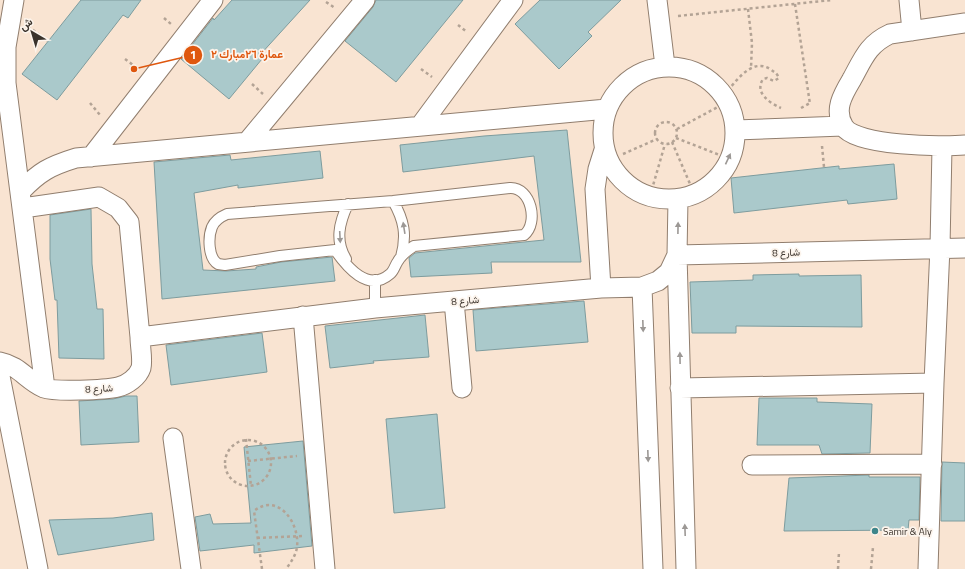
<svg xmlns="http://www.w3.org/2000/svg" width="965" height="569" viewBox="0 0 965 569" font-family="'Titillium Web',Vazirmatn,sans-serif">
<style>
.building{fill:#aac9cb;stroke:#7e9c9e}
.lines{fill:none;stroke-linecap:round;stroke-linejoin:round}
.service-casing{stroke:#917e6e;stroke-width:12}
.minor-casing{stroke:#917e6e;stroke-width:21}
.path{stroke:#b3a395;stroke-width:2.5;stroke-dasharray:3 3;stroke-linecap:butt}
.service{stroke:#fff;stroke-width:10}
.minor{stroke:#fff;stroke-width:19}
.oneway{fill:#9c9895}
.poi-dot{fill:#3d858a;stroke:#fcf4ec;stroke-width:1.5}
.labels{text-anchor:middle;stroke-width:3.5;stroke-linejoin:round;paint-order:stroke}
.street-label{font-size:10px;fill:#3a322b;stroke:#fcf4ec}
.poi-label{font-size:10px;fill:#3a322b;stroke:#fcf4ec;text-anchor:start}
.leader{fill:none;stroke:#df570e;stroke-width:1.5}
.callout-dot{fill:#df570e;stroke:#fcf4ec;stroke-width:1.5}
.mark-label{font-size:12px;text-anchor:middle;font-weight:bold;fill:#fff}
.callout-label{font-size:11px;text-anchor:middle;font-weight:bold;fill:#df570e;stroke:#fcf4ec;stroke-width:3.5;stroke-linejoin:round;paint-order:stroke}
</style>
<rect width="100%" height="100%" fill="#f9e4d2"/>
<path class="building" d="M 81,0 L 141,0 L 128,18 L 123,15 L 57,100 L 22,74 Z
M 232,0 L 310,0 L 259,56 L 262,59 L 229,99 L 181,59 L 213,18 L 214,20 Z
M 376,0 L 463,0 L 396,82 L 345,41 L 373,7 Z
M 540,0 L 621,0 L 588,32 L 592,36 L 559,69 L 515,24 Z
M 567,130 L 581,262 L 491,262 L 492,273 L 411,277 L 409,258 L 415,253 L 544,240 L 534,156 L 403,172 L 400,145 L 484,136 Z
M 320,151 L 323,178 L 238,188 L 238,185 L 194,193 L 203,270 L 226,271 L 256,269 L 256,267 L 281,262 L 332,257 L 335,281 L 162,299 L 154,162 L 230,155 L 231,160 Z
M 894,164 L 897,199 L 848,204 L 847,200 L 734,213 L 731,178 L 839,166 L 839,169 Z
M 91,209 L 92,264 L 97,309 L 103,309 L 104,359 L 59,358 L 57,300 L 55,300 L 50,259 L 50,215 Z
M 799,274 L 799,276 L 861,275 L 862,327 L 736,326 L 736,333 L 692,333 L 690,282 L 753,280 L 753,275 Z
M 584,301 L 588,342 L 476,351 L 473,310 Z
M 425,315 L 429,357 L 373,361 L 374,363 L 330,368 L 325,326 Z
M 262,333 L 267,372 L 171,385 L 166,345 Z
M 126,396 L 137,396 L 139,442 L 81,445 L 79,401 L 113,399 Z
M 759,398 L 817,398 L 817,402 L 872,404 L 870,453 L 822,454 L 819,445 L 757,445 Z
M 437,414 L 445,508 L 394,513 L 386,419 Z
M 303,441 L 312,546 L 254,553 L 254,545 L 200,551 L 195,517 L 210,514 L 213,524 L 251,523 L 244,447 Z
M 942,462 L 965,463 L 965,521 L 941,521 Z
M 869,475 L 869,477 L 920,477 L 919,520 L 909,520 L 908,530 L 784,531 L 789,478 Z
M 152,513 L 154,540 L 58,555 L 49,520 L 113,518 Z"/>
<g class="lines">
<g class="service-casing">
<path id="service" d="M 510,188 C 531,187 539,223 524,235 L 414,246 C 408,250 402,254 398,261 C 395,265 394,271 390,274 C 368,293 347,267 335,250 L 280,256 L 225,265 L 218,264 C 208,258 208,237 212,227 C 215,220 220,217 227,214 L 393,201 Z
M 393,201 C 404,220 407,235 401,257
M 346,259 C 335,241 339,223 348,204
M 375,280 L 375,308"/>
</g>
<g class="minor-casing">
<path id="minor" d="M 14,0 L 6,47 L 6,83 L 45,388
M 657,0 L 665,66
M 909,0 L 912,31
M 965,23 L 890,34 C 868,44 863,59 852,79 C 843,94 833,110 844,127 C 856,146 943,147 965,145
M603 133a66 66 0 1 1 132 0a66 66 0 1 1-132 0Z
M 420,126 L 513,0
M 735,130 L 843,126
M 247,142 L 365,0
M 91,157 L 213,0
M 21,191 C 39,172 50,166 76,158 L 607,109
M 678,199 L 677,255 L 686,569
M 23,208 L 99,197 L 118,208 L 129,222 L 140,337
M 642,287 L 653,569
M 601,288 L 595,189 L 598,169 L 604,150
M 454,301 L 462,388
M 303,316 L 325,569
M 0,362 C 20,366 26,380 44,388 C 55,392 105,390 118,387 C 127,385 138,377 141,368 C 143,360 140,346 140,337 L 375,308 L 601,288 L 642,287 L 658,281 L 669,272 L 677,255 L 965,248
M 0,376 L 38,569
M 934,383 L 940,247 L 942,147
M 680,388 L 934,383 L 928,569
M 173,438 L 191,569
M 752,465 L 932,464"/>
</g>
<path class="path" d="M 326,2 L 335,8
M 795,4 L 810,104
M 748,9 L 752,43 L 751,68
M 678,16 L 832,0
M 164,18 L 171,24
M 458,25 L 467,32
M 28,26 L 47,41
M 125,59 L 137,68
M 421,69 L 432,77
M 252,84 L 263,94
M 724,95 C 735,83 751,57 770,69 C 774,72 777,73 779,78 L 774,81 L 767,78 L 763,79 C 754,93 770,103 781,108
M 90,103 L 100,115
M 801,108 L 810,103
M655 133a11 11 0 1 1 22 0a11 11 0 1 1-22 0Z
M 677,129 L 727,102
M 676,138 L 730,159
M 672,142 L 690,184
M 822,146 L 824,167
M 623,154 L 657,139
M 650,196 L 665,144
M 246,439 L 251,486
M225 463a23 23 0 1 1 46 0a23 23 0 1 1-46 0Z
M 248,461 L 297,456
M 257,538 L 303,536
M 262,569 L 254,511 C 278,492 300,523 297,547 C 296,555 291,562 286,569
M 838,569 L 839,552
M 871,569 L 873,547"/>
<use href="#service" class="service"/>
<use href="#minor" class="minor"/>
</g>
<defs><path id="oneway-solid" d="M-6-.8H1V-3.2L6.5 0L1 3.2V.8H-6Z"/></defs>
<g class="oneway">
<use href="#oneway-solid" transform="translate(728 159) rotate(-65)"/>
<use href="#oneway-solid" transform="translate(404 228) rotate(-99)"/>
<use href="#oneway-solid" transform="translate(678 228) rotate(-89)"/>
<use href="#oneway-solid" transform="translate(340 237) rotate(87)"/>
<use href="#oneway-solid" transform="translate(643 326) rotate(88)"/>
<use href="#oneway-solid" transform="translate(680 358) rotate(-91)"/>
<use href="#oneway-solid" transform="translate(648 456) rotate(88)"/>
<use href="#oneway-solid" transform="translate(685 530) rotate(-92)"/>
</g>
<circle class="poi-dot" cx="875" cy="531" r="4"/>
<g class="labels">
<g class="street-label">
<text transform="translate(786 252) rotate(-2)" y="4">شارع 8</text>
<text transform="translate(465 300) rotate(-5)" y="4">شارع 8</text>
<text transform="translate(99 388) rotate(-3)" y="4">شارع 8</text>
</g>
<g class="poi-label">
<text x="883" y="535">Samir &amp; Aly</text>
</g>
</g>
<path class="leader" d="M134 69L193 55"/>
<g class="callout-dot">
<circle cx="134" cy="69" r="4"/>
<circle cx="193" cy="55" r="10"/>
</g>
<g class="mark-label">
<text x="193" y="59">1</text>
</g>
<g class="callout-label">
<text x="247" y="58">عمارة ٢٦مبارك ٢</text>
</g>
<g transform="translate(32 32) rotate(322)" stroke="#fcf4ec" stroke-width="3" paint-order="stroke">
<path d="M0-3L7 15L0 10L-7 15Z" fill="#3a322b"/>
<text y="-6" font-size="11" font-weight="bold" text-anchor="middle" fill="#3a322b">ش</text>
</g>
</svg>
